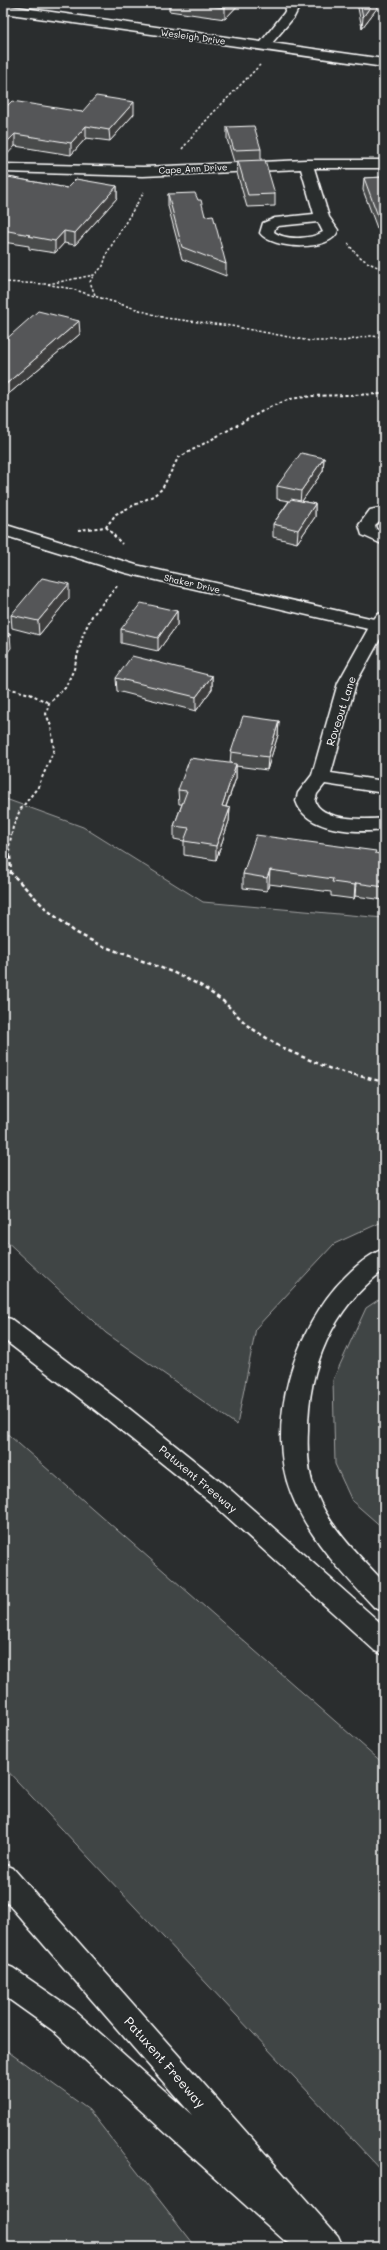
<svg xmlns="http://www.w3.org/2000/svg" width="387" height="2250" viewBox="0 0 387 2250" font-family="Mali,sans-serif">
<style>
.green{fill:#414445;stroke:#a0a2a2}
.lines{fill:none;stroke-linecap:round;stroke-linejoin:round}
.minor-casing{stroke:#fff;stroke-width:3}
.highway-casing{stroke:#fff;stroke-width:3}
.path-far2{stroke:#fff;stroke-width:1.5;stroke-dasharray:2.5 2;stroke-linecap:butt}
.path-far1{stroke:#fff;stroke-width:2;stroke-dasharray:3 2.5;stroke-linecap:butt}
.path{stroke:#fff;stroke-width:2.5;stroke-dasharray:4 3;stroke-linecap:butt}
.minor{fill:#2a2d2e;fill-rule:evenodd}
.highway{fill:#2a2d2e;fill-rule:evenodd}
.wall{fill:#494b4c;stroke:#fff}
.shaded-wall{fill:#3c3d3e;stroke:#fff}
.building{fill:#555758;stroke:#fff}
.labels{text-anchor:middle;stroke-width:3.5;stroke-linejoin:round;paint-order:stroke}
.far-street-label{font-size:9px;fill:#fff;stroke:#2a2d2e}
.street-label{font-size:11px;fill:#fff;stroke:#2a2d2e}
.near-street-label{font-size:13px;fill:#fff;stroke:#2a2d2e}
</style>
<rect width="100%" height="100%" fill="#2a2d2e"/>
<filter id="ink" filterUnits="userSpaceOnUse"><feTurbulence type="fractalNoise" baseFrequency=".025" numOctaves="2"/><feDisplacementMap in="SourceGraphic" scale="8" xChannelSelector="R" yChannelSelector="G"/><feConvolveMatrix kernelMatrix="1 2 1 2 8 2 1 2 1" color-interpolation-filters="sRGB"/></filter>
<g filter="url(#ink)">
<path class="green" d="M 3,798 L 83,827 L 203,902 L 384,918 L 384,1221 L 334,1244 L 256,1328 L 237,1425 L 106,1333 L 3,1238 Z
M 384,1296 L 384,1529 L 352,1501 L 335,1464 L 333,1380 L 366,1308 Z
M 3,1430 L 384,1764 L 384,2173 L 3,1766 Z
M 3,2048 L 89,2110 L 196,2247 L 3,2247 Z"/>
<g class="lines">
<g class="minor-casing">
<path id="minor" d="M 289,3 L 301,3 L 294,17 L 272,43 L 384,59 L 384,67 L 3,13 L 3,5 L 261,42 L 284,13 Z
M 306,160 L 384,160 L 384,168 L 314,168 L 329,217 L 338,230 C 333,252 272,250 260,233 L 263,223 L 275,218 L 314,214 L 301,169 L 143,176 L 3,172 L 3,164 L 143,167 ZM 318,222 L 323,232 C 311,239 286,241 274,232 L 275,228 L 278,226 Z
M 384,507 L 384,517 L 375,525 L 376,529 L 384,533 L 384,545 L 362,535 L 359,525 L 370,510 Z
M 3,524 L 136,565 L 374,619 L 378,614 L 384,613 L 384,632 L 356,683 L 331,773 L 384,781 L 384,793 L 325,784 L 317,794 L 315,801 C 321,821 367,820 384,818 L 384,830 C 357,833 306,832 296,801 L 298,793 L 312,775 L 338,683 L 368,629 L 126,573 L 3,535 Z"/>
</g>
<g class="highway-casing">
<path id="highway" d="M 384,1249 L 384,1270 C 332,1309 308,1367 308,1431 C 307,1452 308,1474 316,1493 C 330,1528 359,1556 384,1582 L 384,1611 L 375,1608 C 342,1573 309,1539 291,1493 C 264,1426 295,1326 345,1277 C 356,1266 369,1254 384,1249 Z
M 3,1317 L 11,1319 L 126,1406 L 232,1491 L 384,1626 L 384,1655 L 375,1651 L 214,1505 L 108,1420 L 3,1339 Z
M 3,1864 L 13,1868 L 338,2236 L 343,2247 L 306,2247 L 303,2244 L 297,2247 L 286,2242 L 52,2030 L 3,1995 L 3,1964 L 13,1968 L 74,2010 L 192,2115 L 3,1898 Z"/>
</g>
<path class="path-far2" d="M 182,149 L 210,116 L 260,65
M 348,243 C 356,256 369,265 384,269
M 93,276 L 90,282 L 95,295
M 3,282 L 46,284 L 72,289 L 165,318 L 231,326 L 310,341 L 344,341 L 370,336 L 384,337
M 48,284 L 94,275 L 103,266 L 107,253 L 144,192"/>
<path class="path-far1" d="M 106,527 L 122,544
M 78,530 L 106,527 L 116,514 L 153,496 L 162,489 L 178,458 L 270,407 L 290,399 L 312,396 L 384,394
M 3,687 L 30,694 L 49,703
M 3,849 L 9,847
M 10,857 L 9,847 L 13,827 L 20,810 L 38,787 L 54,750 L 51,726 L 46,714 L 49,703 L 65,688 L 74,669 L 83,634 L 92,616 L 117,586"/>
<path class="path" d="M 10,856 L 11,873
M 3,869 L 11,873 L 46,909 L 75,932 L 100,945 L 172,972 L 200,985 L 223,1001 L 248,1026 L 282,1048 L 331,1069 L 384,1082"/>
<use href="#minor" class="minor"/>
<use href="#highway" class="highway"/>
</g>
<path class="wall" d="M 169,3 L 240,3 L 225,19 L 169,11 Z
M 357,3 L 381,3 L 362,28 Z
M 3,110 L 82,112 L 134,114 L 110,141 L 86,138 L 71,155 L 15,146 Z
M 227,127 L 261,149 L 261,160 L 275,194 L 275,206 L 247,207 L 237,173 L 238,161 L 234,162 L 227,139 Z
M 3,176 L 67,188 L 117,186 L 117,198 L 75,245 L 64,243 L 55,253 L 29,249 L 29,246 L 3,242 Z
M 384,177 L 384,240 L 380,228 L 377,228 L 363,190 L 364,178 Z
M 168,194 L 198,200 L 226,264 L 226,276 L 182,259 L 168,206 Z
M 80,334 L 5,397 L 3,397 L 3,342 Z
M 324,458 L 323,471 L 302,501 L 315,504 L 315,517 L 297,543 L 273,537 L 273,524 L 289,501 L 277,499 L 277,486 Z
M 69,598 L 39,635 L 12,628 L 11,615 Z
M 177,611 L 177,625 L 158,651 L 121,643 L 121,629 Z
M 212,676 L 212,689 L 196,711 L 117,691 L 116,678 Z
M 279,721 L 278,735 L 267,770 L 236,766 L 236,778 L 226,807 L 230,808 L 229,821 L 216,860 L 184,855 L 184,841 L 174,839 L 174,826 L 182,804 L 179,804 L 178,790 L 230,764 L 231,752 Z
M 384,733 L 384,753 L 381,752 L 382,739 Z
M 376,854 L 384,855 L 384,900 L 355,896 L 354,899 L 331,896 L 331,892 L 269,884 L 267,891 L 243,888 L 243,874 Z"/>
<path class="shaded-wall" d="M 230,3 L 240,3 L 225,19 L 225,8 Z
M 373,3 L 381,3 L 362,28 L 363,17 Z
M 134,102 L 134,114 L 110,141 L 109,130 Z
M 86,126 L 86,138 L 71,155 L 71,143 Z
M 15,134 L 15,146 L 3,159 L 3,146 Z
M 117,186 L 117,198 L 75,245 L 75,233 Z
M 64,231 L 64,243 L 55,253 L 55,241 Z
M 79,321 L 80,334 L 5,397 L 5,385 Z
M 324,458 L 323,471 L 300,504 L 301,491 Z
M 315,504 L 315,517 L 297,543 L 298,530 Z
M 69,584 L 69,598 L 39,635 L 38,621 Z
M 177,611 L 177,625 L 158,651 L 158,638 Z
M 10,634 L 11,648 L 3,658 L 3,643 Z
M 212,676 L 212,689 L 196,711 L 196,697 Z
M 279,721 L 278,735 L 267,770 L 268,757 Z
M 236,764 L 236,778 L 221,820 L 222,806 Z
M 230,808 L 229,821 L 216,860 L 216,846 Z
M 270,870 L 269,884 L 267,891 L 267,878 Z
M 356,883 L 355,896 L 354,899 L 355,885 Z"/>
<path class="building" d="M 190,3 L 230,3 L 225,8 Z
M 360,3 L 373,3 L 363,17 Z
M 96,96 L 134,102 L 109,130 L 86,126 L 71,143 L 15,134 L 3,146 L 3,110 L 12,101 L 82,112 Z
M 254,126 L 261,149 L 234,150 L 227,127 Z
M 265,160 L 275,194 L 248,195 L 238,161 Z
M 3,176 L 67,188 L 76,179 L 117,186 L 75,233 L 64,231 L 55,241 L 28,236 L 30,235 L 3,230 Z
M 384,177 L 384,226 L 380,216 L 378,216 L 364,178 Z
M 195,193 L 198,200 L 201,200 L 205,216 L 213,215 L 226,264 L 182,247 L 168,194 Z
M 38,311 L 79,321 L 5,385 L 3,384 L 3,342 Z
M 301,453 L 324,458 L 301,491 L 277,486 Z
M 291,499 L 315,504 L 298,530 L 273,524 Z
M 42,578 L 69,584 L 38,621 L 11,615 Z
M 141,603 L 177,611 L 158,638 L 121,629 Z
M 3,632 L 10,634 L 3,643 Z
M 132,656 L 212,676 L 196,697 L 116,678 Z
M 243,716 L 279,721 L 268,757 L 231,752 Z
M 384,733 L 384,739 L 382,739 Z
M 190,758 L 236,764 L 222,806 L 230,808 L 216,846 L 184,841 L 189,828 L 174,826 L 187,791 L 178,790 Z
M 256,835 L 376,851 L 375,853 L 384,855 L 384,887 L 356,883 L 355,885 L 332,882 L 333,879 L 270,870 L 267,878 L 243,874 Z"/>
</g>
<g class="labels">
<g class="far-street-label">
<text transform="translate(193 37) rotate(8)" y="3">Wesleigh Drive</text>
<text transform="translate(193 169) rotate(-3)" y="3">Cape Ann Drive</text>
<text transform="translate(192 584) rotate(13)" y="3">Shaker Drive</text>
</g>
<g class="street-label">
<text transform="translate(341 711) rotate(-72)" y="4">Roveout Lane</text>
<text transform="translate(198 1479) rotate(40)" y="4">Patuxent Freeway</text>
</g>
<g class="near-street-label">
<text transform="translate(165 2062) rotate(49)" y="5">Patuxent Freeway</text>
</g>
</g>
<rect width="387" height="2250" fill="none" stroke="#2a2d2e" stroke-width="16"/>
<rect x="8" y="8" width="371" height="2234" fill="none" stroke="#fff" stroke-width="1.5" filter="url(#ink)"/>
</svg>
